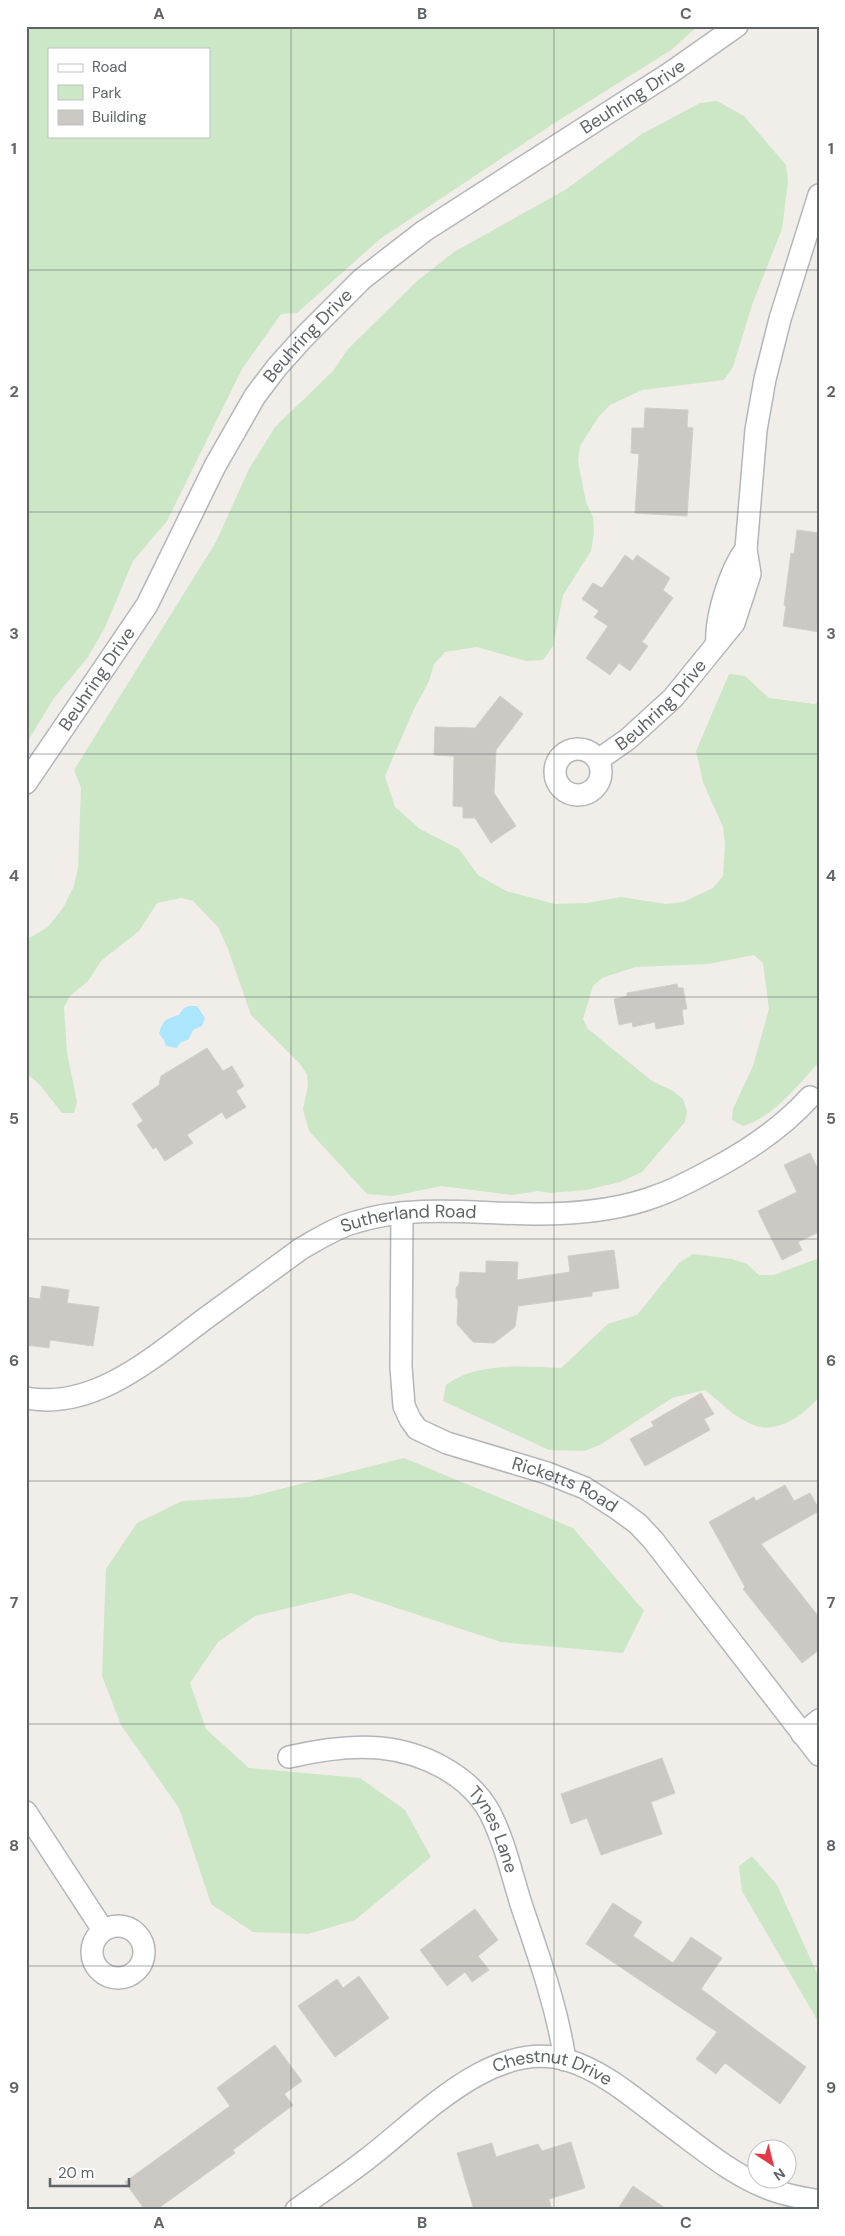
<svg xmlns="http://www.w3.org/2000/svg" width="845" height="2236" viewBox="0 0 845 2236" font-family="'DM Sans',sans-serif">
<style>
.green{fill:#cbe7c6;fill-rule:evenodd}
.water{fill:#ace6fc}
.building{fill:#ccc8c4;stroke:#d5cec6}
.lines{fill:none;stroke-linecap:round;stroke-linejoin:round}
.minor-casing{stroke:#b3b6ba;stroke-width:24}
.minor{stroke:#fff;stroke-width:21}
.grid{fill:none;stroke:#5f6468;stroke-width:1;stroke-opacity:0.55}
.labels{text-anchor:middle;stroke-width:4;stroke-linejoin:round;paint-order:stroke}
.street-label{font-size:18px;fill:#5f6468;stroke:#fff}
.neatline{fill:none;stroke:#5f6468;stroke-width:2}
.grid-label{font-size:16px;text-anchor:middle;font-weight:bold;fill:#5f6468}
</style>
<rect width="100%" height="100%" fill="#f1ede8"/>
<path class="green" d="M 26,26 L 698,26 L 671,50 L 556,122 L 380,239 L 297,313 L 281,314 L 242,369 L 167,521 L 133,561 L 105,627 L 88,657 L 54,698 L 26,744 ZM 49,49 L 209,49 L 209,136 L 49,136 Z
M 717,101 L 744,116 L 786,165 L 788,181 L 782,229 L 752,305 L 733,367 L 724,380 L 642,390 L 610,405 L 599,416 L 580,446 L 578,461 L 586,502 L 593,517 L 594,534 L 591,551 L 563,595 L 553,646 L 543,660 L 526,661 L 477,647 L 445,652 L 434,664 L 429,681 L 413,711 L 385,776 L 395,807 L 420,829 L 459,849 L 478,875 L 506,891 L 555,904 L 587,903 L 621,897 L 666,904 L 683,902 L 713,888 L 723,876 L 725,844 L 723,827 L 703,782 L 696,751 L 729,674 L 745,676 L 769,698 L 814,704 L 819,702 L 819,1062 C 797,1086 775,1116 743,1126 L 732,1120 L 733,1109 L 753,1066 L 769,1009 L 763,963 L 754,955 L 708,964 L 635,967 L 602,978 L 593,986 L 583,1019 L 588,1029 L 652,1081 L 673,1091 L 683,1099 L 687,1111 L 685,1122 L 642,1172 L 620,1182 L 586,1190 L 550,1193 L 538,1191 L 513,1195 L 441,1186 L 393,1196 L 367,1194 L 309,1131 L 303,1109 L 308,1086 L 307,1075 L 301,1065 L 251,1015 L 228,949 L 218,927 L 193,901 L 181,898 L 157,903 L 139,931 L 101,961 L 88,981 L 70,996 L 64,1007 L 67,1053 L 77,1102 L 74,1113 L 62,1113 L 40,1085 L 26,1073 L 26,940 L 48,927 L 63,908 L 74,886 L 78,868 L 81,788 L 74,770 L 216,542 L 249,469 L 275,427 L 333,371 L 348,349 L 417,281 L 454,252 L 565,190 L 642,134 L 700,103 Z
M 693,1254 L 732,1259 L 747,1264 L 759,1275 L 774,1275 L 819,1258 L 819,1397 C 801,1418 772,1438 745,1421 C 730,1413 718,1400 705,1390 L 672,1398 L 600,1445 L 584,1451 L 549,1450 L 443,1401 L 446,1385 C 479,1361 522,1367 561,1368 L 608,1324 L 637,1315 L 679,1263 Z
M 404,1458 L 573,1528 L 644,1611 L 623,1653 L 501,1642 L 351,1593 L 255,1616 L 218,1642 L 190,1683 L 206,1729 L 249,1768 L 360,1778 L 405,1810 L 431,1857 L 355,1920 L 308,1934 L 253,1932 L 211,1904 L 179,1808 L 121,1725 L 102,1676 L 106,1569 L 137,1523 L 182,1501 L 249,1497 Z
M 752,1856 L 777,1885 L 819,1978 L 819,2023 L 742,1891 L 739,1866 Z"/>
<path class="water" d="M 190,1006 L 197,1006 L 205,1018 L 202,1026 L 193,1030 L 189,1039 L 180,1043 L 177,1048 L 166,1046 L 164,1040 L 159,1034 C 163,1020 165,1019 179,1015 L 184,1008 Z"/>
<path class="building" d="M 645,408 L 688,410 L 687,427 L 693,428 L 687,516 L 635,513 L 639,454 L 631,453 L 632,428 L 644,428 Z
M 797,530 L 819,533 L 819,632 L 783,626 L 786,606 L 784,605 L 791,553 L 794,554 Z
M 625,555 L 633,561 L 637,555 L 670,578 L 663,590 L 673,598 L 642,642 L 648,646 L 630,671 L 619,663 L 610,675 L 586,658 L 608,626 L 594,617 L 599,611 L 582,599 L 593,583 L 602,588 Z
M 500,696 L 523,714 L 496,750 L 494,793 L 516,826 L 491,843 L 475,818 L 463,818 L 463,807 L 453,806 L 454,756 L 434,755 L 435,727 L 475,728 Z
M 677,984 L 678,988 L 683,988 L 687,1009 L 682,1010 L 684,1024 L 656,1029 L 655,1022 L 633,1027 L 632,1022 L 619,1025 L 614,999 L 627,996 L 627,993 Z
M 207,1048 L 223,1071 L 232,1066 L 244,1086 L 236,1091 L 246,1107 L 226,1119 L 222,1112 L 187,1135 L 193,1143 L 165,1161 L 156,1147 L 153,1149 L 137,1125 L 143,1121 L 132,1104 L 159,1085 L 161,1076 Z
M 810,1153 L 819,1171 L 819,1236 L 817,1233 L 798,1242 L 802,1250 L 782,1260 L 758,1211 L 797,1192 L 784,1165 Z
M 614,1250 L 619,1288 L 592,1292 L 592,1296 L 518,1306 L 515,1327 L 494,1343 L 473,1342 L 457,1324 L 458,1300 L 456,1297 L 456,1288 L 459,1284 L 460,1272 L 486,1273 L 486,1261 L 518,1262 L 517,1280 L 570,1272 L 568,1256 Z
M 42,1286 L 69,1290 L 67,1303 L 99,1307 L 93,1346 L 50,1340 L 49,1348 L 26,1345 L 26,1297 L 40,1299 Z
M 701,1393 L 714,1414 L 704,1419 L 710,1430 L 645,1466 L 630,1439 L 654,1426 L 651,1422 Z
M 785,1485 L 794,1501 L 810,1493 L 819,1509 L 819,1511 L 761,1544 L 819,1617 L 819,1650 L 802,1663 L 743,1589 L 745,1587 L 709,1522 L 754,1497 L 756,1501 Z
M 662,1758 L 675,1793 L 651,1802 L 662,1834 L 601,1855 L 587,1818 L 571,1824 L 561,1794 Z
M 613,1903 L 642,1922 L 633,1936 L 673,1963 L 691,1937 L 722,1958 L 701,1989 L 806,2067 L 780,2104 L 725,2063 L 716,2074 L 696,2059 L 717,2032 L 586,1944 Z
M 475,1909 L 498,1940 L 478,1956 L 489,1970 L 472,1982 L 465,1972 L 447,1986 L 420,1950 Z
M 359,1976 L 389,2018 L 335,2057 L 298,2006 L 337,1979 L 343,1988 Z
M 275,2045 L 302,2081 L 284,2094 L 293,2105 L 233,2150 L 235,2153 L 156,2210 L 145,2210 L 125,2182 L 230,2106 L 217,2088 Z
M 571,2142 L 585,2188 L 549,2199 L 552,2210 L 474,2210 L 457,2153 L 492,2143 L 496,2157 L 538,2144 L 542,2151 Z
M 633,2186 L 668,2210 L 617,2210 Z"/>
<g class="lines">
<g class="minor-casing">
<g id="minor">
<path d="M 717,643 C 715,618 730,570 746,549"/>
<circle cx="578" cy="772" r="23"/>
<path id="s1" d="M 598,760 L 628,739 L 673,698 L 734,623 L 750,574 L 746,549 L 756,430 L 765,379 L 780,319 L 819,195"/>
<path id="s2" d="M 26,783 L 147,605 L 215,466 L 255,396 L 277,367 L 304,337 L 362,279 L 424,231 L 670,73 L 737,26"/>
<path id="s3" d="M 402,1213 L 401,1367 L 404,1406 L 410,1419 L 417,1429 L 447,1443 L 547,1473 L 585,1488 L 619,1510 L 638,1524 L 653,1540 L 819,1755"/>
<path id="s4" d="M 26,1398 C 95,1411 156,1355 206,1318 C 238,1295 270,1271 302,1248 C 320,1238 337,1227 356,1222 C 415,1204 477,1214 537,1214 C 578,1214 621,1210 659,1195 C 679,1188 698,1177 717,1167 C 752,1148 783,1127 810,1097"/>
<path d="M 802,1734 L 819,1720"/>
<path id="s5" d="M 289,1757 C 319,1750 349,1745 380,1748 C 422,1752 469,1774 490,1813 C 505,1842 512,1876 522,1907 C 539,1957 557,2007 565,2060"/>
<path d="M 26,1812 L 103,1930"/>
<circle cx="118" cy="1952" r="26"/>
<path id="s6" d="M 296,2210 C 320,2193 344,2177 367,2159 C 420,2119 492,2038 567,2060 C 603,2071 633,2097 663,2120 C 696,2144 729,2173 767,2188 C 784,2195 802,2198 819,2201"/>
</g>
</g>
<use href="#minor" class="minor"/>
</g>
<path class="grid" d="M 291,26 L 291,2210M 554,26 L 554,2210M 26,270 L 819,270M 26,512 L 819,512M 26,754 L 819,754M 26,997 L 819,997M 26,1239 L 819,1239M 26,1481 L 819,1481M 26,1724 L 819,1724M 26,1966 L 819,1966"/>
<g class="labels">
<g class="street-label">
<text dy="6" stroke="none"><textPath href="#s2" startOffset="936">Beuhring Drive</textPath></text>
<text dy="6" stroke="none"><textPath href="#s2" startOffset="531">Beuhring Drive</textPath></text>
<text dy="6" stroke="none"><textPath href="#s2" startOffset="126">Beuhring Drive</textPath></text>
<text dy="6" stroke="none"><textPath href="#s1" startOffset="84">Beuhring Drive</textPath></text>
<text dy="6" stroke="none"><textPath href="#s4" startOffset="435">Sutherland Road</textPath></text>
<text dy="6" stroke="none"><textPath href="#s3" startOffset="378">Ricketts Road</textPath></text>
<text dy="6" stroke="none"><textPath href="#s5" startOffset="241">Tynes Lane</textPath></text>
<text dy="6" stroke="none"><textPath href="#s6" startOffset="306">Chestnut Drive</textPath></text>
</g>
</g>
<rect width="845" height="2236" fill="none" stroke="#ffffff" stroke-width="55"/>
<rect x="48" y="48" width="162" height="90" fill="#ffffff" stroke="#bfc1c3"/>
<rect x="58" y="64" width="25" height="8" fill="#ffffff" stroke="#bfc1c3"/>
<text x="92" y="72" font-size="15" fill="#5f6468">Road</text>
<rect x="58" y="85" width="25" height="15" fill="#cbe7c6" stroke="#bfc1c3"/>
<text x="92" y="98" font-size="15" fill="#5f6468">Park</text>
<rect x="58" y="110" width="25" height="15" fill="#ccc8c4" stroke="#bfc1c3"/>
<text x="92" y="122" font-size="15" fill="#5f6468">Building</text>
<g transform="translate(772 2164) rotate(145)"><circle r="24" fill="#ffffff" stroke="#bfc1c3"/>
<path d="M0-4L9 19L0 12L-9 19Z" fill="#e43a48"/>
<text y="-8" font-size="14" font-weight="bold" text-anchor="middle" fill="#5f6468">N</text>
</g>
<path d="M50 2178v8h79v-8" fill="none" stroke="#5f6468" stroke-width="2.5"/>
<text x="58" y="2178" font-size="15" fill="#5f6468" stroke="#ffffff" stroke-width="4" paint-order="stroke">20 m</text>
<rect x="28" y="28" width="790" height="2180" class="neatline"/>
<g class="grid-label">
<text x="159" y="19">A</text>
<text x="422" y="19">B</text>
<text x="686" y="19">C</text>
<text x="14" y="154">1</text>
<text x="831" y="154">1</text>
<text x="14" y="397">2</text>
<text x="831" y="397">2</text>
<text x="14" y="639">3</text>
<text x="831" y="639">3</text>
<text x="14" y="881">4</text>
<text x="831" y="881">4</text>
<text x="14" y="1124">5</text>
<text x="831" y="1124">5</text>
<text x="14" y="1366">6</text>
<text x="831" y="1366">6</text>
<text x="14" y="1608">7</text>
<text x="831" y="1608">7</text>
<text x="14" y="1851">8</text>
<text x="831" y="1851">8</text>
<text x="14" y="2093">9</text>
<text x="831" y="2093">9</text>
<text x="159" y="2228">A</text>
<text x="422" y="2228">B</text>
<text x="686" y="2228">C</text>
</g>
</svg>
